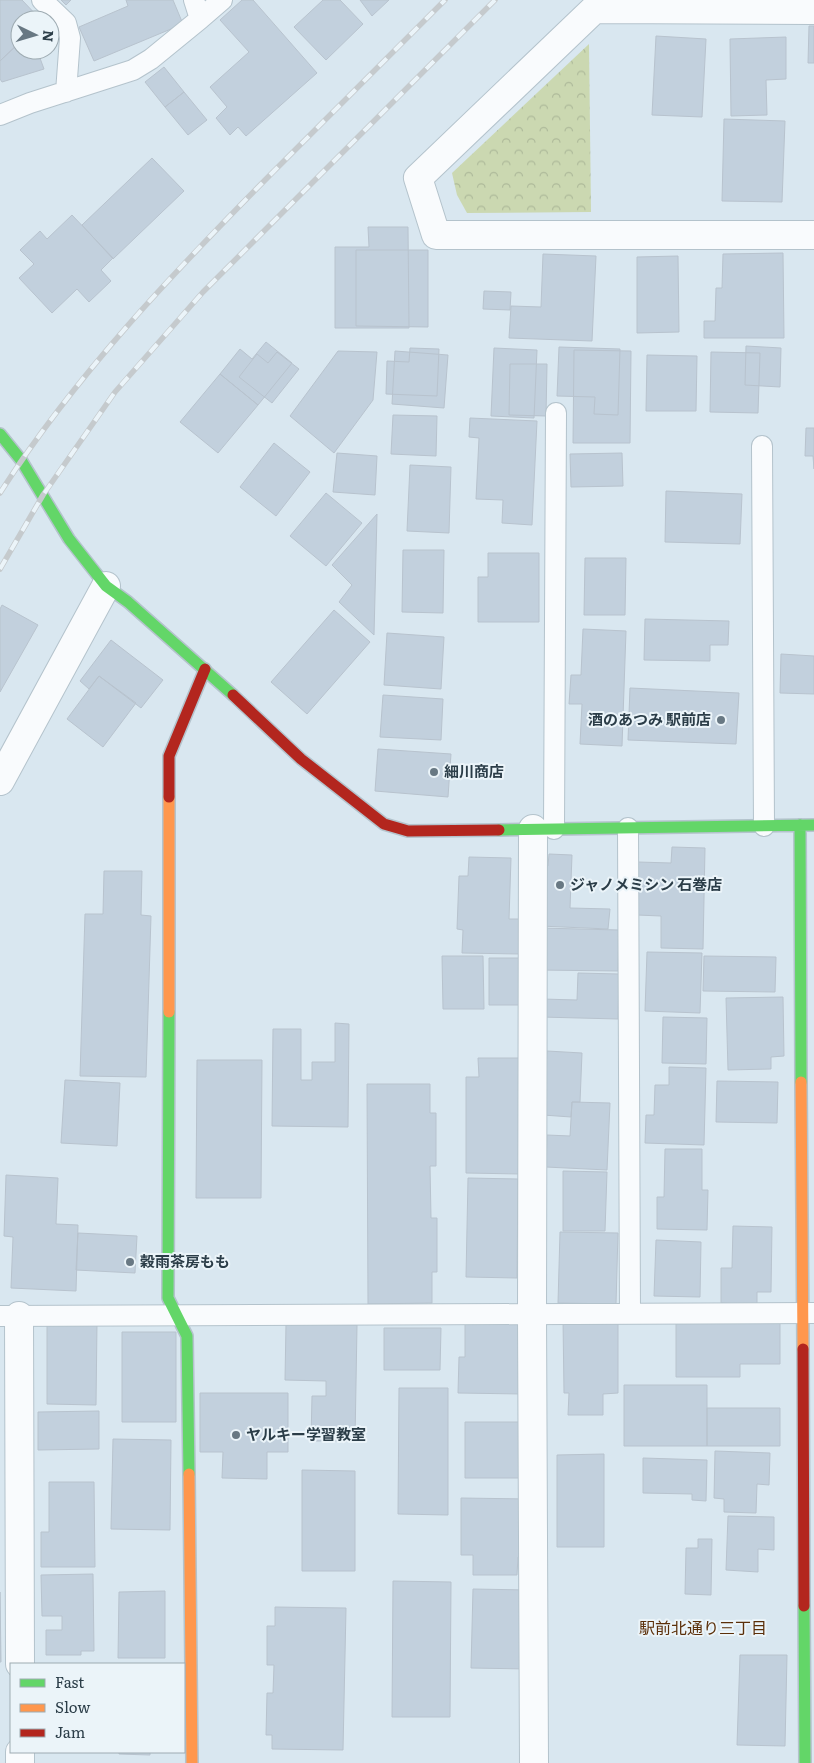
<svg xmlns="http://www.w3.org/2000/svg" width="814" height="1763" viewBox="0 0 814 1763" font-family="Literata,'Noto Sans JP',serif">
<style>
.park{fill:url(#park-crowns)}
.building{fill:#c2d0dd;stroke:#b8c3ce}
.lines{fill:none;stroke-linecap:round;stroke-linejoin:round}
.lane-casing{stroke:#b4c3cc;stroke-width:22}
.street-casing{stroke:#b4c3cc;stroke-width:30}
.fast-casing{stroke:#b4c3cc;stroke-width:14}
.slow-casing{stroke:#b4c3cc;stroke-width:14}
.jam-casing{stroke:#b4c3cc;stroke-width:14}
.lane{stroke:#f9fbfd;stroke-width:20}
.street{stroke:#f9fbfd;stroke-width:28}
.fast{stroke:#63d668;stroke-width:11}
.slow{stroke:#ff974d;stroke-width:11}
.jam{stroke:#b3261e;stroke-width:11}
.rail-casing{stroke:#c5cacd;stroke-width:5.5}
.rail{stroke:#ebf4f9;stroke-width:4;stroke-dasharray:11;stroke-linecap:butt}
.poi-dot{fill:#687883;stroke:#ebf4f9;stroke-width:2}
.labels{text-anchor:middle;stroke-width:4;stroke-linejoin:round;paint-order:stroke}
.poi-label{font-size:15px;font-weight:bold;fill:#2b3d48;stroke:#ebf4f9;text-anchor:start}
.neighbourhood-label{font-size:16px;fill:#5b2f09;stroke:#ebf4f9}
</style>
<defs>
<pattern id="park-crowns" width="20" height="18" patternUnits="userSpaceOnUse" patternTransform="scale(1.25)"><rect width="20" height="18" fill="#cbd8b1"/><path d="M2 6a3 3 0 1 1 6 0M12 15a3 3 0 1 1 6 0" fill="none" stroke="#aeba9a"/></pattern>
</defs>
<rect width="100%" height="100%" fill="#d9e7f0"/>
<path class="park" d="M 589,44 L 591,212 L 467,213 L 457,195 L 452,173 Z"/>
<path class="building" d="M 0,0 L 22,0 L 41,20 L 20,20 L 20,42 L 0,61 Z
M 61,0 L 71,0 L 66,5 Z
M 126,0 L 173,0 L 183,24 L 94,61 L 79,27 L 128,6 Z
M 242,0 L 253,0 L 317,73 L 246,136 L 238,127 L 230,135 L 216,118 L 227,107 L 210,87 L 249,52 L 220,20 Z
M 323,0 L 340,0 L 363,24 L 326,60 L 294,27 Z
M 360,0 L 389,0 L 372,16 Z
M 809,26 L 814,26 L 814,63 L 808,63 Z
M 656,36 L 706,39 L 702,117 L 652,115 Z
M 786,37 L 786,79 L 766,80 L 767,115 L 731,116 L 730,39 Z
M 20,42 L 20,50 L 37,50 L 44,69 L 2,82 L 0,79 L 0,61 Z
M 164,67 L 184,92 L 165,107 L 145,82 Z
M 184,92 L 207,120 L 188,135 L 165,107 Z
M 724,119 L 785,121 L 782,202 L 722,201 Z
M 152,158 L 184,191 L 113,259 L 82,225 Z
M 72,215 L 113,258 L 101,270 L 111,281 L 89,302 L 77,289 L 52,313 L 19,278 L 34,264 L 20,250 L 40,231 L 47,239 Z
M 368,227 L 408,227 L 409,328 L 335,328 L 335,247 L 369,247 Z
M 356,250 L 428,250 L 428,327 L 356,326 Z
M 783,253 L 784,338 L 704,338 L 704,321 L 715,321 L 716,288 L 722,288 L 723,254 Z
M 543,254 L 596,256 L 592,341 L 509,338 L 511,306 L 541,307 Z
M 678,256 L 679,332 L 637,333 L 637,257 Z
M 484,291 L 511,292 L 510,310 L 483,309 Z
M 266,342 L 292,363 L 258,405 L 220,374 L 240,349 L 252,359 Z
M 746,346 L 781,348 L 780,387 L 745,385 Z
M 559,347 L 620,349 L 618,415 L 594,414 L 595,397 L 557,396 Z
M 410,348 L 439,349 L 437,396 L 386,394 L 387,361 L 409,362 Z
M 494,348 L 537,350 L 534,418 L 491,416 Z
M 574,350 L 631,351 L 630,443 L 573,443 Z
M 338,351 L 377,352 L 373,400 L 334,453 L 290,416 Z
M 395,351 L 448,355 L 444,408 L 392,404 Z
M 277,352 L 299,369 L 272,403 L 239,377 L 257,354 L 268,363 Z
M 711,352 L 760,353 L 758,413 L 710,412 Z
M 647,355 L 697,356 L 696,411 L 646,411 Z
M 510,364 L 547,364 L 546,416 L 509,415 Z
M 220,374 L 258,405 L 218,453 L 180,422 Z
M 393,415 L 437,416 L 436,456 L 391,454 Z
M 470,418 L 537,421 L 532,525 L 502,523 L 503,500 L 476,499 L 479,438 L 469,437 Z
M 806,428 L 814,428 L 814,469 L 813,456 L 805,456 Z
M 274,443 L 310,472 L 276,516 L 240,487 Z
M 337,453 L 377,456 L 375,495 L 333,492 Z
M 622,453 L 623,486 L 571,487 L 570,454 Z
M 410,465 L 451,467 L 449,533 L 407,531 Z
M 666,491 L 742,494 L 740,544 L 665,542 Z
M 326,493 L 362,523 L 326,566 L 290,536 Z
M 377,514 L 374,635 L 339,602 L 352,585 L 332,565 Z
M 403,550 L 444,550 L 443,613 L 402,612 Z
M 488,553 L 539,553 L 539,622 L 478,622 L 478,577 L 488,577 Z
M 585,558 L 626,558 L 625,615 L 584,615 Z
M 2,605 L 38,625 L 0,692 L 0,609 Z
M 334,610 L 370,642 L 307,714 L 271,682 Z
M 645,619 L 729,621 L 728,645 L 710,645 L 710,661 L 644,660 Z
M 583,629 L 626,631 L 622,746 L 580,744 L 582,704 L 569,704 L 571,675 L 581,675 Z
M 387,633 L 444,637 L 441,689 L 384,685 Z
M 111,640 L 163,680 L 141,708 L 99,676 L 89,689 L 80,681 Z
M 781,654 L 814,656 L 814,694 L 780,693 Z
M 99,676 L 136,703 L 103,747 L 67,719 Z
M 630,688 L 739,693 L 736,744 L 628,740 Z
M 383,695 L 443,699 L 441,740 L 380,737 Z
M 378,749 L 451,754 L 448,797 L 375,791 Z
M 672,847 L 705,848 L 703,949 L 661,948 L 661,916 L 637,915 L 638,862 L 671,863 Z
M 549,854 L 572,855 L 570,908 L 610,909 L 608,929 L 540,926 L 542,865 L 548,866 Z
M 469,857 L 511,858 L 509,919 L 520,919 L 519,954 L 462,953 L 463,930 L 457,929 L 459,876 L 468,876 Z
M 104,871 L 142,871 L 141,915 L 151,916 L 146,1077 L 80,1076 L 85,914 L 103,914 Z
M 540,928 L 619,930 L 618,971 L 539,970 Z
M 647,952 L 702,953 L 700,1013 L 645,1011 Z
M 442,956 L 483,956 L 484,1009 L 443,1009 Z
M 704,956 L 776,957 L 775,992 L 703,991 Z
M 489,958 L 524,958 L 524,1005 L 489,1005 Z
M 578,973 L 619,974 L 618,1019 L 541,1017 L 542,999 L 577,1000 Z
M 783,997 L 784,1056 L 771,1057 L 771,1069 L 728,1070 L 726,998 Z
M 663,1017 L 707,1018 L 706,1064 L 662,1063 Z
M 335,1023 L 349,1024 L 348,1127 L 272,1126 L 273,1029 L 301,1029 L 301,1080 L 312,1080 L 312,1062 L 335,1062 Z
M 547,1051 L 582,1053 L 580,1102 L 572,1102 L 571,1117 L 543,1115 Z
M 478,1058 L 521,1058 L 520,1174 L 466,1173 L 466,1077 L 479,1077 Z
M 197,1060 L 262,1060 L 261,1198 L 196,1198 Z
M 669,1067 L 706,1068 L 704,1145 L 645,1143 L 646,1115 L 654,1115 L 655,1085 L 669,1085 Z
M 65,1080 L 120,1083 L 117,1146 L 61,1143 Z
M 717,1081 L 778,1082 L 777,1123 L 716,1122 Z
M 367,1084 L 430,1084 L 430,1113 L 436,1113 L 436,1166 L 430,1166 L 431,1218 L 437,1218 L 437,1272 L 432,1272 L 432,1303 L 368,1304 Z
M 572,1102 L 610,1103 L 607,1170 L 546,1167 L 547,1135 L 570,1136 Z
M 665,1149 L 702,1149 L 702,1190 L 708,1190 L 707,1230 L 657,1229 L 657,1197 L 664,1197 Z
M 563,1171 L 607,1172 L 605,1231 L 563,1231 Z
M 6,1175 L 58,1178 L 56,1224 L 78,1225 L 76,1291 L 11,1288 L 13,1237 L 4,1236 Z
M 468,1178 L 518,1179 L 517,1278 L 466,1277 Z
M 733,1226 L 772,1227 L 771,1292 L 757,1292 L 757,1305 L 721,1303 L 721,1268 L 732,1268 Z
M 560,1232 L 618,1233 L 616,1304 L 558,1303 Z
M 78,1233 L 137,1236 L 135,1273 L 76,1270 Z
M 656,1240 L 701,1242 L 700,1297 L 654,1296 Z
M 676,1316 L 780,1316 L 780,1364 L 740,1364 L 740,1377 L 676,1377 Z
M 465,1319 L 523,1319 L 522,1394 L 458,1393 L 459,1357 L 465,1357 Z
M 563,1319 L 618,1319 L 618,1393 L 603,1394 L 603,1415 L 568,1415 L 569,1393 L 564,1393 Z
M 47,1322 L 97,1322 L 96,1405 L 47,1404 Z
M 286,1324 L 357,1325 L 355,1441 L 311,1441 L 312,1396 L 326,1396 L 326,1381 L 285,1380 Z
M 384,1328 L 441,1328 L 440,1370 L 384,1370 Z
M 122,1332 L 176,1332 L 176,1422 L 122,1422 Z
M 624,1385 L 707,1385 L 707,1446 L 624,1446 Z
M 399,1388 L 448,1388 L 448,1515 L 398,1514 Z
M 200,1393 L 288,1393 L 288,1452 L 267,1452 L 267,1479 L 222,1478 L 223,1452 L 200,1452 Z
M 707,1408 L 780,1408 L 780,1446 L 707,1446 Z
M 99,1411 L 99,1449 L 38,1450 L 38,1412 Z
M 465,1422 L 525,1422 L 524,1478 L 465,1478 Z
M 113,1439 L 171,1440 L 170,1530 L 111,1529 Z
M 715,1451 L 770,1453 L 769,1485 L 757,1484 L 756,1513 L 724,1512 L 724,1499 L 714,1498 Z
M 604,1454 L 604,1547 L 557,1547 L 557,1455 Z
M 643,1458 L 707,1460 L 706,1501 L 692,1500 L 692,1494 L 643,1493 Z
M 302,1470 L 355,1471 L 355,1571 L 302,1571 Z
M 49,1482 L 94,1482 L 95,1567 L 41,1567 L 41,1532 L 49,1532 Z
M 461,1498 L 528,1499 L 527,1557 L 518,1557 L 517,1575 L 473,1575 L 473,1555 L 461,1555 Z
M 728,1516 L 774,1517 L 774,1550 L 758,1549 L 758,1572 L 726,1570 Z
M 698,1539 L 712,1539 L 711,1595 L 685,1594 L 686,1548 L 698,1548 Z
M 93,1574 L 94,1651 L 81,1651 L 81,1655 L 46,1655 L 46,1630 L 62,1630 L 62,1616 L 42,1616 L 41,1575 Z
M 393,1581 L 451,1582 L 450,1717 L 392,1717 Z
M 473,1589 L 528,1590 L 527,1669 L 471,1668 Z
M 165,1591 L 165,1658 L 118,1658 L 119,1592 Z
M 0,1592 L 1,1662 L 0,1662 Z
M 275,1607 L 346,1608 L 343,1750 L 272,1749 L 272,1735 L 266,1735 L 267,1693 L 273,1693 L 274,1665 L 267,1665 L 267,1626 L 275,1626 Z
M 740,1655 L 787,1655 L 785,1746 L 737,1745 Z
M 119,1752 L 150,1752 L 150,1755 L 119,1754 Z"/>
<g class="lines">
<g class="lane-casing">
<path id="lane" d="M 42,0 L 66,23 L 70,38 L 66,92
M 200,19 L 222,0
M 0,115 L 30,103 L 133,70 L 151,59 L 200,19 L 194,0
M 762,446 L 764,826
M 628,828 L 630,1313
M 554,829 L 556,413
M 0,1316 L 814,1313"/>
</g>
<g class="street-casing">
<path id="street" d="M 604,0 L 418,178 L 436,235 L 814,235
M 595,9 L 814,10
M 0,781 L 106,586
M 533,829 L 532,1314 L 534,1763
M 19,1316 L 20,1664
M 20,1752 L 20,1763"/>
</g>
<g class="fast-casing">
<path id="fast" d="M 0,434 L 21,460 L 69,539 L 106,586 L 128,602 L 233,695
M 800,825 L 801,1082
M 499,830 L 814,825
M 169,1012 L 168,1298 L 187,1336 L 189,1474
M 804,1606 L 805,1763"/>
</g>
<g class="slow-casing">
<path id="slow" d="M 169,1012 L 169,797
M 801,1082 L 803,1349
M 189,1474 L 192,1763"/>
</g>
<g class="jam-casing">
<path id="jam" d="M 233,695 L 301,759 L 384,824 L 408,831 L 499,830
M 169,797 L 169,756 L 205,669
M 803,1349 L 804,1606"/>
</g>
<use href="#lane" class="lane"/>
<use href="#street" class="street"/>
<use href="#fast" class="fast"/>
<use href="#slow" class="slow"/>
<use href="#jam" class="jam"/>
<g class="rail-casing">
<path id="rail" d="M 0,493 C 76,374 175,271 274,171 C 331,114 388,57 445,0
M 0,569 L 43,495 L 115,392 L 203,292 L 495,0"/>
</g>
<use href="#rail" class="rail"/>
</g>
<g class="poi-dot">
<circle cx="721" cy="720" r="5"/>
<circle cx="434" cy="772" r="5"/>
<circle cx="560" cy="885" r="5"/>
<circle cx="130" cy="1262" r="5"/>
<circle cx="236" cy="1435" r="5"/>
</g>
<g class="labels">
<g class="poi-label">
<text x="711" y="725" text-anchor="end">酒のあつみ 駅前店</text>
<text x="444" y="777">細川商店</text>
<text x="570" y="890">ジャノメミシン 石巻店</text>
<text x="140" y="1267">穀雨茶房もも</text>
<text x="246" y="1440">ヤルキー学習教室</text>
</g>
<g class="neighbourhood-label">
<text x="703" y="1634">駅前北通り三丁目</text>
</g>
</g>
<rect x="10" y="1663" width="175" height="90" fill="#ebf4f9" stroke="#9eabb2"/>
<rect x="20" y="1679" width="25" height="8" fill="#63d668" stroke="#9eabb2"/>
<text x="55" y="1688" font-size="15" fill="#2b3d48">Fast</text>
<rect x="20" y="1704" width="25" height="8" fill="#ff974d" stroke="#9eabb2"/>
<text x="55" y="1713" font-size="15" fill="#2b3d48">Slow</text>
<rect x="20" y="1729" width="25" height="8" fill="#b3261e" stroke="#9eabb2"/>
<text x="55" y="1738" font-size="15" fill="#2b3d48">Jam</text>
<g transform="translate(35 35) rotate(95)"><circle r="24" fill="#ebf4f9" stroke="#9eabb2"/>
<path d="M0-4L9 19L0 12L-9 19Z" fill="#687883"/>
<text y="-8" font-size="14" font-weight="bold" text-anchor="middle" fill="#2b3d48">N</text>
</g>
</svg>
